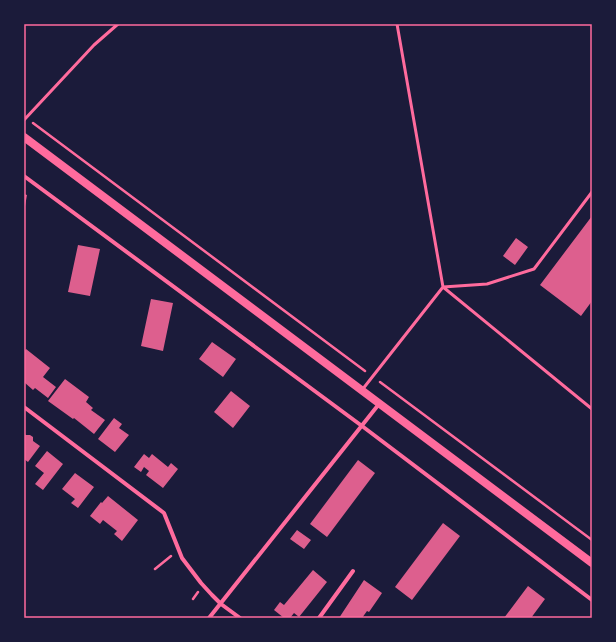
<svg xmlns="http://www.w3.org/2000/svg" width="616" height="642" viewBox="0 0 616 642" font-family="Arial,sans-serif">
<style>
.building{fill:#dd5f8e}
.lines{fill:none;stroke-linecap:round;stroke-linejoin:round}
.path{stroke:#ff6b9d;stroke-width:2.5}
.service{stroke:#ff6b9d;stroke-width:3}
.minor{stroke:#ff6b9d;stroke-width:4}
.secondary{stroke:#ff6b9d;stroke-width:8}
.neatline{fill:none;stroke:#ff6b9d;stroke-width:1.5}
</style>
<rect width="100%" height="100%" fill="#1b1b3a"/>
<path class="building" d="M 24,194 L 27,195 L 25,206 L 24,206 Z
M 592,216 L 592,301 L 581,316 L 540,285 Z
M 516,238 L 528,247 L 515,265 L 503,256 Z
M 78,245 L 100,249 L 90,296 L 68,292 Z
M 151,299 L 173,303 L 163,351 L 141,346 Z
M 212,342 L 236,359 L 223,377 L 199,359 Z
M 26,349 L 50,368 L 43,377 L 56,387 L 48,398 L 35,388 L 33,390 L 24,382 L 24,352 Z
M 65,379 L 89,397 L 86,402 L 93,408 L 91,410 L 105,420 L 94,434 L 74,418 L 73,419 L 48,401 Z
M 231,391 L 250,406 L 233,428 L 214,412 Z
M 114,418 L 122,424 L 119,428 L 129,435 L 115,452 L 98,439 Z
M 24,434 L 26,435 L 30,435 L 33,437 L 33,441 L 40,446 L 28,462 L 24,459 Z
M 47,451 L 63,464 L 43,490 L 35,484 L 44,473 L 35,466 Z
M 144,454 L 149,458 L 152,454 L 168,467 L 171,463 L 178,469 L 163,488 L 146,475 L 149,471 L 144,467 L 141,472 L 134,467 Z
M 358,460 L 375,473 L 327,537 L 310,524 Z
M 75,473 L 94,487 L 78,508 L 71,503 L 75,499 L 62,489 Z
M 108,496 L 138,520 L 122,541 L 114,534 L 117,531 L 103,520 L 100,524 L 90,516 L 101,502 L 102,503 Z
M 443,523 L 460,536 L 412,600 L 395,587 Z
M 297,530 L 311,540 L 304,549 L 290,539 Z
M 313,570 L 327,582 L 299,617 L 294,613 L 290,618 L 284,618 L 274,610 L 280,602 L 284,605 Z
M 364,580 L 382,593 L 378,599 L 369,612 L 367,611 L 362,618 L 339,618 Z
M 528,586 L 545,599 L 531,618 L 504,618 Z"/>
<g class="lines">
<path class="path" d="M 33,123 L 365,371
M 380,382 L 592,540
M 155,569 L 171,556
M 193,599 L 198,592"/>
<path class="service" d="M 24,120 L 94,45 L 118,24
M 592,192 L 534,269 L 487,284 L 443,287 L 592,409
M 362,390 L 443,287 L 397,24"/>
<path class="minor" d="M 24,176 L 362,426 L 592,600
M 24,407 L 164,513 L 182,558 L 201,583 L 212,595 L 221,604 L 240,618
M 209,618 L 379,404
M 319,618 L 353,571"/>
<path class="secondary" d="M 24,137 L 592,563"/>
</g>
<rect width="616" height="642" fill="none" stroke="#1b1b3a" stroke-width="50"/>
<rect x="25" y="25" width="566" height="592" class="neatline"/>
</svg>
